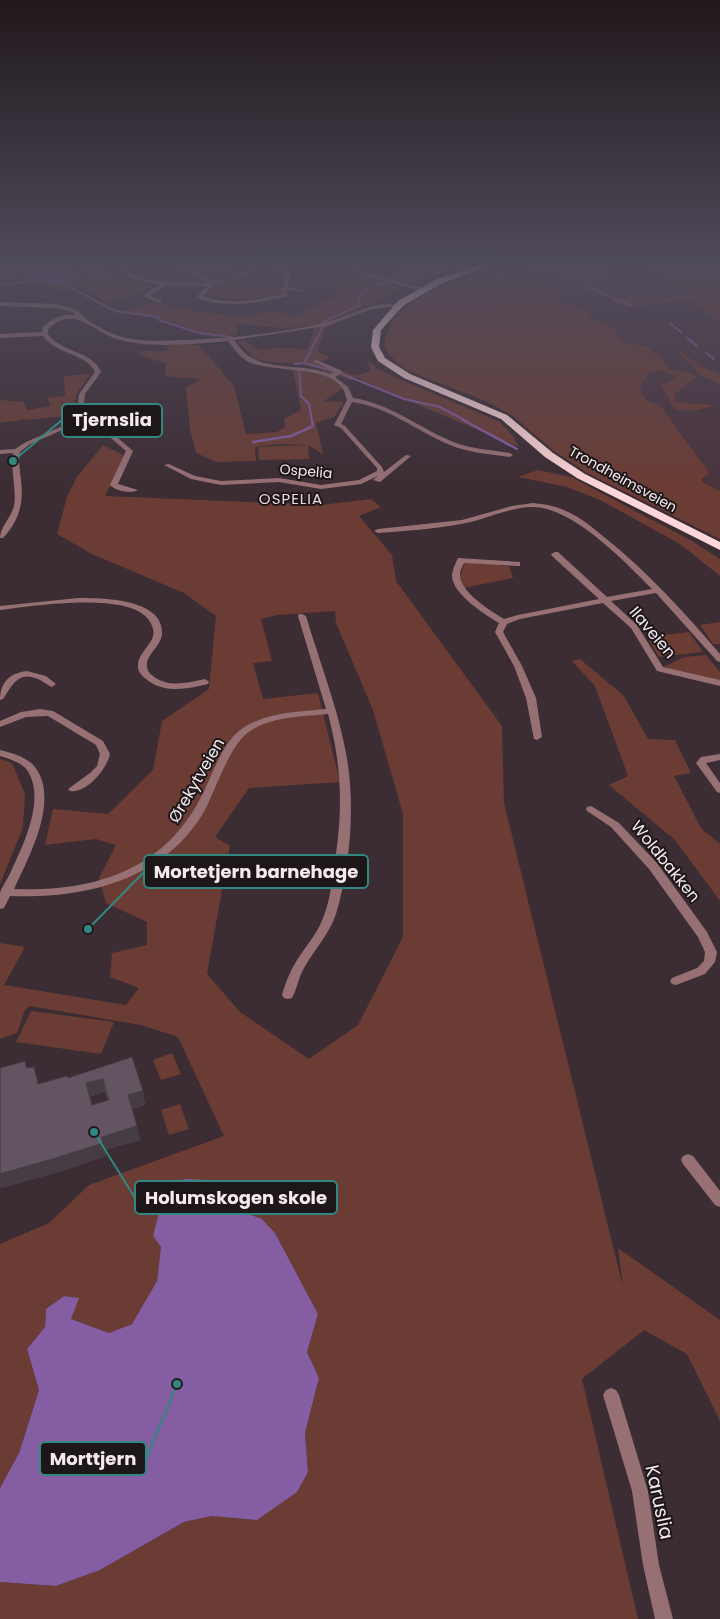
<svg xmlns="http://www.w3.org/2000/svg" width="720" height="1619" viewBox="0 0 720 1619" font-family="Poppins,sans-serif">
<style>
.built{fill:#49333d}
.green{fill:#6b3c34;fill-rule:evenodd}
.water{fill:#845da2}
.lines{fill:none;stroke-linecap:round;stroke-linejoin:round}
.stream-far1{stroke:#845da2;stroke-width:2}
.stream{stroke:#845da2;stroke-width:2.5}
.street{fill:#977074;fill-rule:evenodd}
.highway{fill:#ffd7db;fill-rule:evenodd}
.wall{fill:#544953;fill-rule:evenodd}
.shaded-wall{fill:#453c44}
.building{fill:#625561;stroke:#453c44;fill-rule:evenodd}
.labels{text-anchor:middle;stroke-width:4;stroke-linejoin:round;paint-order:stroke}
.far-street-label{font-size:14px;fill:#f5ebef;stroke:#1e171a}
.far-neighbourhood-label{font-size:15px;letter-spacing:1px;fill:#ecd8e1;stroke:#1e171a}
.street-label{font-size:16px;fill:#f5ebef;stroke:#1e171a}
.near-street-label{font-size:19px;fill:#f5ebef;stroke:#1e171a}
.leader{fill:none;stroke:#328881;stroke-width:2}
.callout-dot{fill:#328881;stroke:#1e171a;stroke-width:2}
.callout{fill:#1e171a;stroke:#328881;stroke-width:2}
.callout-label{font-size:18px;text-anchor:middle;font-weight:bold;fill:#f5ebef}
</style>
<rect width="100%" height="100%" fill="#3c2c33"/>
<path class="built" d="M 637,265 L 649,269 L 658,279 L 658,275 L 667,279 L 666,282 L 677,286 L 685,295 L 659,300 L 646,295 L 614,299 L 626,308 L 689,300 L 720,323 L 720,491 L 702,482 L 708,471 L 660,405 L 647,401 L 640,392 L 641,381 L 649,372 L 659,371 L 670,373 L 677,378 L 661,385 L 672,403 L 687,412 L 704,410 L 713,404 L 676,402 L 673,395 L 684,385 L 693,381 L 682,371 L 670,369 L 665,365 L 663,359 L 647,347 L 625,342 L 619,338 L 612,327 L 588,317 L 590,313 L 562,301 L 559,296 L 557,288 L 574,285 L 605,298 L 597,289 L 614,278 L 601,269 Z
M 257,269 L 281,276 L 280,280 L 267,287 L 241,287 L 226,281 L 243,277 Z"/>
<path class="green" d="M 0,262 L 20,262 L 33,266 L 33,262 L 62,262 L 75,267 L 79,276 L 72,291 L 30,285 L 26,280 L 68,282 L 66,279 L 75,272 L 64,268 L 52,268 L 44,273 L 0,282 Z
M 77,262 L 97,262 L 115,276 L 150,285 L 137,294 L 105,302 L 84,288 L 83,269 Z
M 198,262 L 244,262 L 247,264 L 214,276 L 186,265 Z
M 410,262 L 475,262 L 411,282 L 389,278 Z
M 528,262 L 720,262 L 720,323 L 689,300 L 626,308 L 611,301 L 625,296 L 646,295 L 659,300 L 685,294 L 677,286 L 666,282 L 667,279 L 658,275 L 658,279 L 648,272 L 651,271 C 638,260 617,267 602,269 L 614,278 L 598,289 L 611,296 L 605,298 L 566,281 L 533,271 L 521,265 Z
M 503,273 L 557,288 L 562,301 L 590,313 L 589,318 L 612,327 L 619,338 L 625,342 L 647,347 L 663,359 L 665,365 L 670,369 L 691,373 L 696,377 L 674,395 L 676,402 L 713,405 L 713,406 L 696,411 L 675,410 L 661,385 L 677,378 C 668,372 654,367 646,375 L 647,378 L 642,381 L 640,392 L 647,401 L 660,405 L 708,471 L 708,474 L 702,479 L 702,482 L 720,491 L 720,539 L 589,474 L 554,451 L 513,416 L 488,402 L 406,370 L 388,354 L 385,346 L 385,338 L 393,320 L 410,303 L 448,282 L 473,275 Z
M 366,276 L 401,287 L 376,303 L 332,320 L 336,325 L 326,327 L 317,351 L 330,358 L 319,362 L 356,376 L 371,371 L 367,360 L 381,371 L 500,422 L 513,436 L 519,447 L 364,382 L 360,378 L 350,380 L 307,365 L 263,361 L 255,358 L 238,342 L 244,340 L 258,350 L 274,348 L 307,349 L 315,328 L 310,325 L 286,328 L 237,324 L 237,335 L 213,337 L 153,316 L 115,313 L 156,302 L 177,308 L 240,317 L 275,310 L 294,316 L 336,296 L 337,279 L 354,279 Z
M 242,279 L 247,285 L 279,285 L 285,293 C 253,299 237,302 204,294 L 226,281 Z
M 170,345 L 199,345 L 234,386 L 246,434 L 277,432 L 285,427 L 284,419 L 301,410 L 293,371 L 295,369 L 324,376 L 337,382 L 343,388 L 324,401 L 344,402 L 334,417 L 316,423 L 323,454 L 308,445 L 309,459 L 259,460 L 258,447 L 307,445 L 279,444 L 255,447 L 256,461 L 216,462 L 196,453 L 190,429 L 186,388 L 200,379 L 165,376 L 166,363 L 139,355 L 139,351 L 166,351 Z
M 675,350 L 680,351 L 700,366 L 720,374 L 720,384 L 702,376 Z
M 90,374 L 77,393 L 72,415 L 29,420 L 21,418 L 21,420 L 0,423 L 0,400 L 24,402 L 27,410 L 50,406 L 48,398 L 65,396 L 64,376 Z
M 103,445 L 125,456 L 105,496 L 321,505 L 371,499 L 381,507 L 359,516 L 392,555 L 396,581 L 502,726 L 504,803 L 623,1287 L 618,1248 L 720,1320 L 720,1421 L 687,1354 L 644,1330 L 582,1379 L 638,1619 L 0,1619 L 0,1582 L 56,1586 L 100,1570 L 184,1522 L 212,1516 L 257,1520 L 308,1472 L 305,1433 L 319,1378 L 307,1352 L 318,1314 L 275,1233 L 262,1219 L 237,1210 L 161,1247 L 157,1281 L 132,1324 L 109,1333 L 71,1319 L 78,1298 L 64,1296 L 46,1309 L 45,1327 L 27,1349 L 39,1390 L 19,1453 L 0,1488 L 0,1244 L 49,1223 L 89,1185 L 224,1136 L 178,1037 L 141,1025 L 30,1006 L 25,1010 L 17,1033 L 0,1039 L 0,943 L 25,947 L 4,985 L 126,1005 L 139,988 L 110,977 L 112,953 L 147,945 L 147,922 L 106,903 L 99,878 L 116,845 L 96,839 L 45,845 L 53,809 L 108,814 L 153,770 L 162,721 L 209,689 L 216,616 L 184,593 L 92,554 L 57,534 L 67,497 L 77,477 ZM 335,611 L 336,623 L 373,710 L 403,814 L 403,937 L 358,1025 L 309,1059 L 240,1012 L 207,974 L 230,846 L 215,837 L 249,788 L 340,782 L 318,693 L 263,699 L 253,663 L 272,661 L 261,619 L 277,615 Z
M 538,470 L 571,477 L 692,541 L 720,559 L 720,576 L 680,544 L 600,500 L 567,487 L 518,477 Z
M 465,562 L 509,566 L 513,578 L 464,588 L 460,577 Z
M 720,622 L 720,644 L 713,644 L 700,625 Z
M 689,632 L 703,652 L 659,657 L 647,637 Z
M 706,655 L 720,672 L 720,681 L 664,667 L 684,657 Z
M 580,659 L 624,696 L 648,739 L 675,740 L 691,773 L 674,776 L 701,828 L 720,844 L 720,901 L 675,840 L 609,785 L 628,776 L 595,686 L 572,661 Z
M 0,759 L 12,763 L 25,794 L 23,828 L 0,884 Z
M 31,1011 L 114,1022 L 101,1054 L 16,1042 Z
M 172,1053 L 181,1074 L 161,1080 L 153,1060 Z
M 180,1104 L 189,1129 L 169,1135 L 161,1110 Z"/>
<path class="water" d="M 47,263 L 52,268 L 64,268 L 76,272 L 75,276 L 66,279 L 69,283 L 26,280 L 34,273 L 33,268 Z
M 184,1179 L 236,1181 L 237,1210 L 262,1219 L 275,1233 L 318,1314 L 307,1352 L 319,1378 L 305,1433 L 308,1472 L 297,1492 L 257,1520 L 212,1516 L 184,1522 L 100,1570 L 56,1586 L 0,1582 L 0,1488 L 19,1453 L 39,1390 L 27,1349 L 45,1327 L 46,1309 L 64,1296 L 79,1298 L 71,1319 L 109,1333 L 132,1324 L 157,1281 L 161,1247 L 153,1236 L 163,1197 Z"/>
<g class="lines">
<path class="stream-far1" d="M 577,277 L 584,280 L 586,286 L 633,306
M 62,283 L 115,311 L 158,317 L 159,320 L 199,333 L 231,337
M 0,285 L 30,281
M 377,285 L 408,275 L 406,268 L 425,262
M 323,322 L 360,305 L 358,296 L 370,288
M 671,324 L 681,332
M 686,337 L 697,346
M 706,353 L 714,359
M 304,363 L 334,371
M 295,364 L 304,363 L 323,327
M 299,369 L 301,396 L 309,404 L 312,421
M 342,374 L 404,399 L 440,407 L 466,421"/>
<path class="stream" d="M 463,420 L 517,449
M 253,442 L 291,436 L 313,426 L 312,420"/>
<path class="street" d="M 131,262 L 138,262 L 127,269 L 127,271 C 152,285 182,282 210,283 L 202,281 L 189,271 L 154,262 C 166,262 182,264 193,269 C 199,272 202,279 209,280 C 224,283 247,274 256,262 L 261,262 C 250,277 235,278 218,283 C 213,285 207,292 203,296 C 229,306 257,300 283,294 L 280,289 L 283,287 L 285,276 L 281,272 L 264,262 C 274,262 283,268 290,275 L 288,287 L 304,290 L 301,292 L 286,290 L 288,296 C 257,303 227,309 197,298 L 197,296 L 207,286 L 167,285 L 150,296 L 161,300 L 162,301 L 159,303 L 143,296 L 160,284 C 147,283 132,280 121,272 L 122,267 Z
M 341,262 L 347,262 L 370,274 L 426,289 L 423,291 L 366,276 Z
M 0,302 L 57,304 L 77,310 C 84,320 108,333 122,337 C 141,342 163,341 183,340 C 230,338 280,334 327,322 C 352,316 373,300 400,305 L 401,306 L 398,308 L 389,307 L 372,309 L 326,326 L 234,340 C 239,347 246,356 254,359 C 276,370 306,364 330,374 L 335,372 L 312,361 L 317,360 L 342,371 L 342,373 L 335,377 L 348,387 L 353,398 C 392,404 420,429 456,443 C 473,449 492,450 510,453 L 513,455 L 510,457 C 490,454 469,453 450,445 C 416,431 389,407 352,402 L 341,424 L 345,426 L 382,467 L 384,472 L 406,455 L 411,456 L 380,482 L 373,480 L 378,476 L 361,484 L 321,489 L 279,482 L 221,485 L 191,479 L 164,465 L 169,464 L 195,476 L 221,481 L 279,478 L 321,485 L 359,480 L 377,471 L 377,468 L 341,428 L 334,425 L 347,400 C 346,397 345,392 343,389 C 329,366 274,372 251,363 C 241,359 234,349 228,341 C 195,344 149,349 117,339 C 89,330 76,305 48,329 L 48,334 C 61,353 92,350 101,372 L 85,394 L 84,404 L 105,407 L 107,412 L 104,426 L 133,451 L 118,484 L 138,490 C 130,494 116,491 110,485 L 126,451 L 98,427 L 100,410 L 84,407 L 83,414 L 76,424 L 30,444 L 20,452 C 18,461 20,470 21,480 C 24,503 19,521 3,538 L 0,538 C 0,527 11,518 14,506 C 17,488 10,471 13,453 L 0,454 L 0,450 L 15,449 L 26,442 L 72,422 L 77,414 L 79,394 L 95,372 C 87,353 56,355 43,336 L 0,338 L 0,334 L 42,332 L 43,327 C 53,318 61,314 75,315 L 73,312 L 57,308 L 0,306 Z
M 533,503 C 544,504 556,506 566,511 C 580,517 592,527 604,537 C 647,571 684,612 720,654 L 720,662 L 717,661 L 656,593 L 611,601 L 637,625 L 663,667 L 720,680 L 720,686 L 657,671 L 631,628 L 603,603 L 520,619 L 507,624 L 503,632 L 522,666 L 536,698 L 542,737 L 537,740 L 534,739 L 526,698 L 514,666 L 495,632 L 499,623 C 484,614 454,595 452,577 C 452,571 455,564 458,558 L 520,562 L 520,566 L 517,566 L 464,563 C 463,566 460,570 460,574 C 459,592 491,611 504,619 L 518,615 L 599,599 L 552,556 L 551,554 L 555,552 L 558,552 L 607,597 L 652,589 C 625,562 581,516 543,508 C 516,503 487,520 461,524 C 434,529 406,531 378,533 L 374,531 L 378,529 L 462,520 L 512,506 Z
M 78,598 C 100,598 163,598 162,633 C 162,645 149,652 147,663 C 146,669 149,673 153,676 C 168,688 188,683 205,679 L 209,682 L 208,684 C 188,689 163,694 146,679 C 142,676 138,672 138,667 C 137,648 165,641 148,619 C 127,591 31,606 0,610 L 0,606 Z
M 299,614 L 302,614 L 306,616 C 319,660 336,703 345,748 C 356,799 351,864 336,914 C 329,935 313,951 303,970 C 298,979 297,989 292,998 L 288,999 L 284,998 L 282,995 C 286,981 291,969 299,957 C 306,946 315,936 320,925 C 328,909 331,890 333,873 C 343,816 343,770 328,714 C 300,717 266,716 244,736 C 229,750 215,790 205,810 C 165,880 86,899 10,896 L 4,908 L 0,909 C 0,904 0,898 0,893 C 2,886 9,877 12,869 C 24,844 46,797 27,770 C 21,762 9,759 0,756 L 0,750 C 12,753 27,757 35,767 C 60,800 29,857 14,889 C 91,892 162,872 200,799 C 211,779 221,745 239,731 C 263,712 298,712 326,709 L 298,616 Z
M 27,671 L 46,676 L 56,684 L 52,687 C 47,685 43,681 38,679 C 18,670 12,686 3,699 L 0,700 C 0,682 10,673 27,671 Z
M 40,709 L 53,711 L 103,741 L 110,754 C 107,769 86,794 70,791 L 68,789 L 90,773 L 97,766 L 100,754 L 96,745 L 48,716 L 26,717 L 0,727 L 0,721 L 21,712 Z
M 720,754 L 720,760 L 706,763 L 720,783 L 720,793 L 717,792 L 696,763 L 701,757 Z
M 591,806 L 619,823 L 657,863 L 707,932 L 717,952 L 715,962 L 705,974 L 676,985 L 672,984 L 670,981 L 672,978 L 697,968 L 704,961 L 705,952 L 698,937 L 649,869 L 611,827 L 587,811 L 586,809 L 587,807 Z
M 688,1154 L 693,1156 L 720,1191 L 720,1207 L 715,1205 L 683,1164 L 681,1160 L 683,1156 Z
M 611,1388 L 616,1390 L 619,1395 L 648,1491 L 659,1565 L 673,1619 L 655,1619 L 643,1565 L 632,1491 L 603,1395 L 606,1390 Z"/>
<path class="highway" d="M 488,262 L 500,262 L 443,283 L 404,305 L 381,330 L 379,347 L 385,358 L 410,374 L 507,415 L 553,453 L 585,474 L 720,542 L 720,550 L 577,478 L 545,457 L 501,419 L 404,378 L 378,361 L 371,347 L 373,330 L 398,301 L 437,279 Z"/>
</g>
<path class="wall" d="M 132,1057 L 143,1091 L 145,1105 L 132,1109 L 140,1140 L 105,1150 L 106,1156 L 59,1172 L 1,1188 L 0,1185 L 0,1068 L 26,1068 L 38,1084 L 68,1078 ZM 105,1092 L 108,1100 L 92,1105 L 89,1097 Z"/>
<path class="shaded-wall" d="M 103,1079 L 105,1092 L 89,1097 L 86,1083 Z
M 143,1091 L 145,1105 L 131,1109 L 128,1095 Z
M 137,1126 L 140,1140 L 105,1150 L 106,1156 L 59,1172 L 1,1188 L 0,1185 L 0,1174 L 102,1137 Z"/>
<path class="building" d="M 132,1057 L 143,1091 L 128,1095 L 137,1126 L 102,1137 L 103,1143 L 56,1158 L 0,1174 L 0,1068 L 25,1061 L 26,1068 L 34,1067 L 38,1084 L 67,1076 L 68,1078 ZM 103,1079 L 109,1100 L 92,1105 L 86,1083 Z"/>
<linearGradient id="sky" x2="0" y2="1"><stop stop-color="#21181c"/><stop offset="0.54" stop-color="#504b5b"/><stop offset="1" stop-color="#504b5b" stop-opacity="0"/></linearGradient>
<rect width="720" height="489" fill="url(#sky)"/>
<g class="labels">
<g class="far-street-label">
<text transform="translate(306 471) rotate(5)" y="5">Ospelia</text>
<text transform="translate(623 479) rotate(29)" y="5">Trondheimsveien</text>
</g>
<g class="far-neighbourhood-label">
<text x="291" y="504">OSPELIA</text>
</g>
<g class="street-label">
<text transform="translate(653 632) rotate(50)" y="6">Ilaveien</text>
<text transform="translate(196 780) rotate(-60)" y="6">Ørekytveien</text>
<text transform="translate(666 861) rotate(51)" y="6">Woldbakken</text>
</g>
<g class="near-street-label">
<text transform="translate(660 1502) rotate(78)" y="7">Karuslia</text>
</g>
</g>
<path class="leader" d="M13 461L62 420M88 929L144 872M94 1132L135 1198M177 1384L146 1459"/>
<g class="callout-dot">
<circle cx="13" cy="461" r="5"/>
<circle cx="88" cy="929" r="5"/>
<circle cx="94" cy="1132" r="5"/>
<circle cx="177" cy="1384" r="5"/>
</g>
<g class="callout">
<rect x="62" y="404" width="100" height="33" rx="5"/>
<rect x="144" y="855" width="224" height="33" rx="5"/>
<rect x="135" y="1181" width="202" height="33" rx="5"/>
<rect x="40" y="1442" width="106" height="33" rx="5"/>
</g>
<g class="callout-label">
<text x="112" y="426">Tjernslia</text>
<text x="256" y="878">Mortetjern barnehage</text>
<text x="236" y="1204">Holumskogen skole</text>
<text x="93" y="1465">Morttjern</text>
</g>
</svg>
